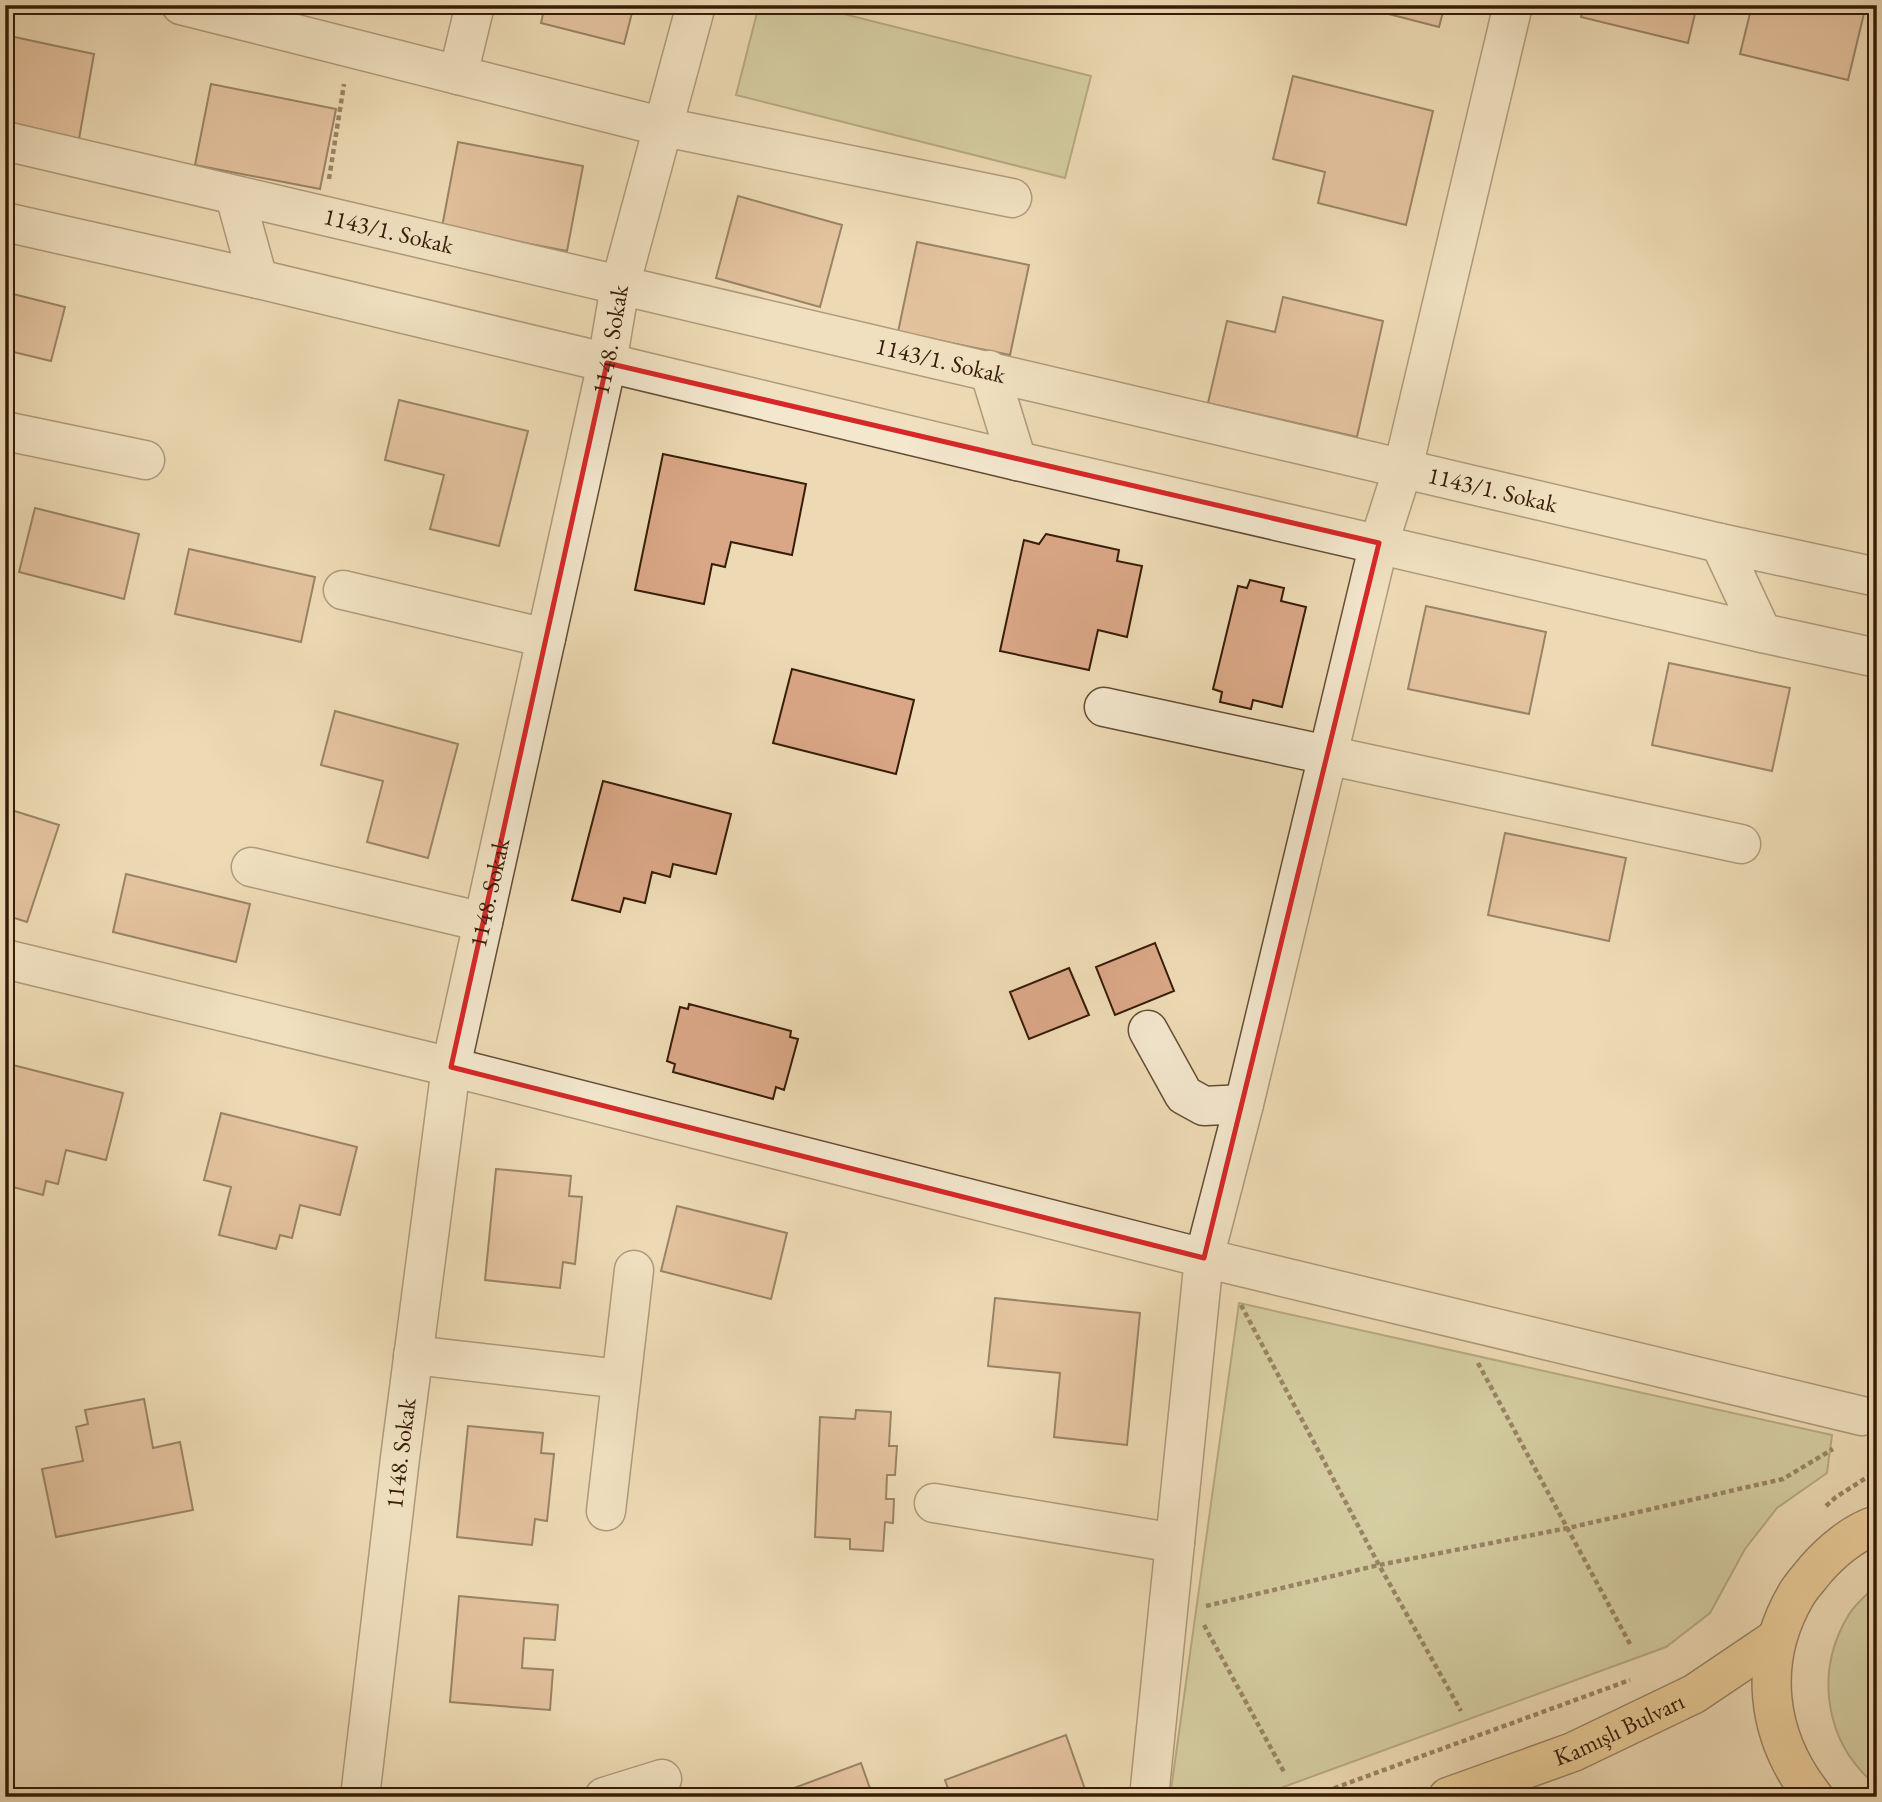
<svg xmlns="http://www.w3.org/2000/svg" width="1882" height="1802" viewBox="0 0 1882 1802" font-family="'EB Garamond',serif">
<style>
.green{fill:#b9bf8c;stroke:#786e4a;stroke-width:2}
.building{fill:#daa786;stroke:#371c09;stroke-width:2}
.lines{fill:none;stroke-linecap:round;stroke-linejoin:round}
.minor-casing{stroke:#644c34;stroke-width:41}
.highway-casing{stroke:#371c09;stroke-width:41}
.path{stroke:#371c09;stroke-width:4.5;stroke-dasharray:5 3.5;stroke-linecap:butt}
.minor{stroke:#f3e7ce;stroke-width:38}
.highway{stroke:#e6bd7a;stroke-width:38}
.marked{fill:none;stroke:#d62828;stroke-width:5;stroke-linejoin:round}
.labels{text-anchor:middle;stroke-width:6;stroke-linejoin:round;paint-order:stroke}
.street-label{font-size:24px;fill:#371c09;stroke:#f3e7ce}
</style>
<rect width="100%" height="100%" fill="#eddab4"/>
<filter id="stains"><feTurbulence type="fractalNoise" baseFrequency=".00286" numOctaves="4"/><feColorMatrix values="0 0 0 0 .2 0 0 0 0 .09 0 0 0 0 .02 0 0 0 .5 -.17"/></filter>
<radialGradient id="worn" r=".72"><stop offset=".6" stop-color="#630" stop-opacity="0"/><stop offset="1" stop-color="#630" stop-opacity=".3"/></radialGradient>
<path class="green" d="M 759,5 L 808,5 L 1091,76 L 1065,178 L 736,95 Z
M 1239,1303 L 1832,1435 L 1827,1473 L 1777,1508 L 1745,1549 L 1710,1613 L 1666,1647 L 1256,1797 L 1170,1797 Z
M 1877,1585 L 1877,1786 C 1825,1744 1814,1673 1848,1616 C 1854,1605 1867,1594 1877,1585 Z"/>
<path class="building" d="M 545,5 L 634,5 L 624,44 L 541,23 Z
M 1374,5 L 1457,5 L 1456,11 L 1444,8 L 1439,27 L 1373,10 Z
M 1584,5 L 1697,5 L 1688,43 L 1581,17 Z
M 1752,5 L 1866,5 L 1848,80 L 1740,54 Z
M 5,35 L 94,54 L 79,139 L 5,121 Z
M 1293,76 L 1433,111 L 1406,225 L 1318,203 L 1325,172 L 1273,159 Z
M 211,84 L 336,109 L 320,189 L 195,165 Z
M 458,142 L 583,166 L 567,251 L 442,227 Z
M 738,196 L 842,225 L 820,307 L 716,278 Z
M 917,242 L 1029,265 L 1010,355 L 898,332 Z
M 5,292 L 65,307 L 51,361 L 5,350 Z
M 1283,297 L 1383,321 L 1357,437 L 1208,403 L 1227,321 L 1275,332 Z
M 399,400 L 528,431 L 499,546 L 430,529 L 444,475 L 385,460 Z
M 663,454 L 806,484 L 792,555 L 731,542 L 725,567 L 712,564 L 704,604 L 635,590 Z
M 35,508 L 139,534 L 124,599 L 19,572 Z
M 1046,534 L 1119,550 L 1117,561 L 1142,566 L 1127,637 L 1098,630 L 1089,670 L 1000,651 L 1024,540 L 1039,544 Z
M 189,549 L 315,577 L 301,642 L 175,614 Z
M 1250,580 L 1284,588 L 1281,601 L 1306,607 L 1282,707 L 1253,700 L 1251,709 L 1220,702 L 1222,692 L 1213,689 L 1238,586 L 1247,588 Z
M 1426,606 L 1546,632 L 1529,714 L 1408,689 Z
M 1669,663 L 1790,688 L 1772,771 L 1652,745 Z
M 792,669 L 914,700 L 896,774 L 773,743 Z
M 335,711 L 458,744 L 428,858 L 367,842 L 383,781 L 321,765 Z
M 603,781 L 731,814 L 716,874 L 673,864 L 670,877 L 652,872 L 645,903 L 624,898 L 620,912 L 572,900 Z
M 5,808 L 59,825 L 27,922 L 5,915 Z
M 1505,833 L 1626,858 L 1609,941 L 1488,915 Z
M 126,874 L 250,904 L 236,962 L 113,932 Z
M 1155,943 L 1174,991 L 1115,1015 L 1096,967 Z
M 1069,968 L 1089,1015 L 1029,1039 L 1010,992 Z
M 689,1004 L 791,1031 L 790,1037 L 798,1039 L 784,1090 L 776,1087 L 773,1099 L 673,1072 L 675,1064 L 667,1061 L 680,1007 L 688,1009 Z
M 5,1063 L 123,1093 L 106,1160 L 66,1150 L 58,1184 L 46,1181 L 43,1195 L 5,1185 Z
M 221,1113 L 357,1147 L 340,1215 L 300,1205 L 292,1238 L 280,1235 L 276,1249 L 219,1235 L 231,1187 L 204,1180 Z
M 496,1169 L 571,1176 L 569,1196 L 582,1197 L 575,1264 L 563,1262 L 560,1288 L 485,1280 Z
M 677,1206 L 787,1233 L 771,1299 L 661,1271 Z
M 995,1298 L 1140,1313 L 1127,1445 L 1054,1437 L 1060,1373 L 988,1366 Z
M 144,1399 L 153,1448 L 180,1442 L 193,1510 L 56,1537 L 42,1469 L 83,1461 L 76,1427 L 88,1424 L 85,1410 Z
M 856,1410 L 891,1412 L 889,1446 L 897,1446 L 895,1475 L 887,1475 L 886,1499 L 894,1499 L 893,1523 L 885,1522 L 883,1551 L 850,1549 L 850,1539 L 815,1537 L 820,1417 L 855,1419 Z
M 468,1426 L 543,1433 L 541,1453 L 554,1454 L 547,1521 L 535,1519 L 532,1545 L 457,1537 Z
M 459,1596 L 558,1605 L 555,1640 L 524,1638 L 522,1668 L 553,1670 L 550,1710 L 450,1702 Z
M 1066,1735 L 1087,1795 L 951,1797 L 945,1780 Z
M 861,1763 L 873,1797 L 770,1797 Z"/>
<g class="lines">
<g class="minor-casing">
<g id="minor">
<path d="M 181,5 L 664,127 L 1012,198"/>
<path d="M 458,75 L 475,5"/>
<path id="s1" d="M 5,141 L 1720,543 L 1877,577"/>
<path d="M 235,196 L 258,279"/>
<path d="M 5,222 L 258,279 L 1017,461 L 1762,633 L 1877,658"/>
<path d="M 989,370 L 1017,461"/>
<path d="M 5,431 L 145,460"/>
<path d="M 1720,543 L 1762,633"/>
<path d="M 343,590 L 546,638"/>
<path d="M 1104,707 L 1741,844"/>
<path d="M 251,867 L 483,922"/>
<path d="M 5,959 L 451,1067 L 1204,1258 L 1862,1416"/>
<path d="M 1148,1030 L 1184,1095 L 1204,1106 L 1244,1104"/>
<path d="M 413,1355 L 621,1379"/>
<path d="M 934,1503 L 1175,1543"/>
<path d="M 606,1511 L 634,1270"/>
<path id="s2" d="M 360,1797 L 400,1458 L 451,1067 L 607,363 L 620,286 L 696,5"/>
<path d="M 604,1797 L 662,1779"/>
<path d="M 1149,1797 L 1204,1258 L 1244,1104 L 1379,543 L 1403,468 L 1513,5"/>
</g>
</g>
<g class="highway-casing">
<g id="highway">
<path id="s3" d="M 1448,1797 L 1573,1752 L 1694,1694 L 1777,1638"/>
<path d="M 1814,1797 C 1766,1737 1757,1662 1796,1595 C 1801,1586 1810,1577 1816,1569 C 1831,1552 1854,1532 1877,1525"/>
</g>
</g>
<path class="path" d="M 417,5 L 423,5
M 329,179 L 344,84
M 1241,1305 L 1379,1565 L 1461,1711
M 1478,1363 L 1630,1644
M 1826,1506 L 1836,1497 L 1877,1471
M 1206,1606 L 1379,1565 L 1568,1528 L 1783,1479 L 1833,1449
M 1204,1625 L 1284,1772
M 1310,1797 L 1630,1680"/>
<use href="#minor" class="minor"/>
<use href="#highway" class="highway"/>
</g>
<path d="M0 0H1882V1802H0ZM 607,363 L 1379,543 L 1204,1258 L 451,1067 Z" fill="#eddab4" fill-opacity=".55" fill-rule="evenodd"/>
<path class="marked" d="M 607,363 L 1379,543 L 1204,1258 L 451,1067 Z"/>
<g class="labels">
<g class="street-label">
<text dy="8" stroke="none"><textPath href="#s1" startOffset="394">1143/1. Sokak</textPath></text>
<text dy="8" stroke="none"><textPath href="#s2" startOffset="1480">1148. Sokak</textPath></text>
<text dy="8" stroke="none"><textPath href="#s1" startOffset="961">1143/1. Sokak</textPath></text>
<text dy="8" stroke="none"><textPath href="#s1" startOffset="1528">1143/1. Sokak</textPath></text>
<text dy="8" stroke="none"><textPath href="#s2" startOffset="914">1148. Sokak</textPath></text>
<text dy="8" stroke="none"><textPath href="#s2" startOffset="346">1148. Sokak</textPath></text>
<text dy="8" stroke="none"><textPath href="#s3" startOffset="184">Kamışlı Bulvarı</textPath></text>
</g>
</g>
<rect width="1882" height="1802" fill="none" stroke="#eddab4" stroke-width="28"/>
<rect x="7" y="7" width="1868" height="1788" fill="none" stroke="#371c09" stroke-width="3.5"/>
<rect x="14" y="14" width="1854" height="1774" fill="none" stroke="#371c09" stroke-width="2"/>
<rect width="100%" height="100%" filter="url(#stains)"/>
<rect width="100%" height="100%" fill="url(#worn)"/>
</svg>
